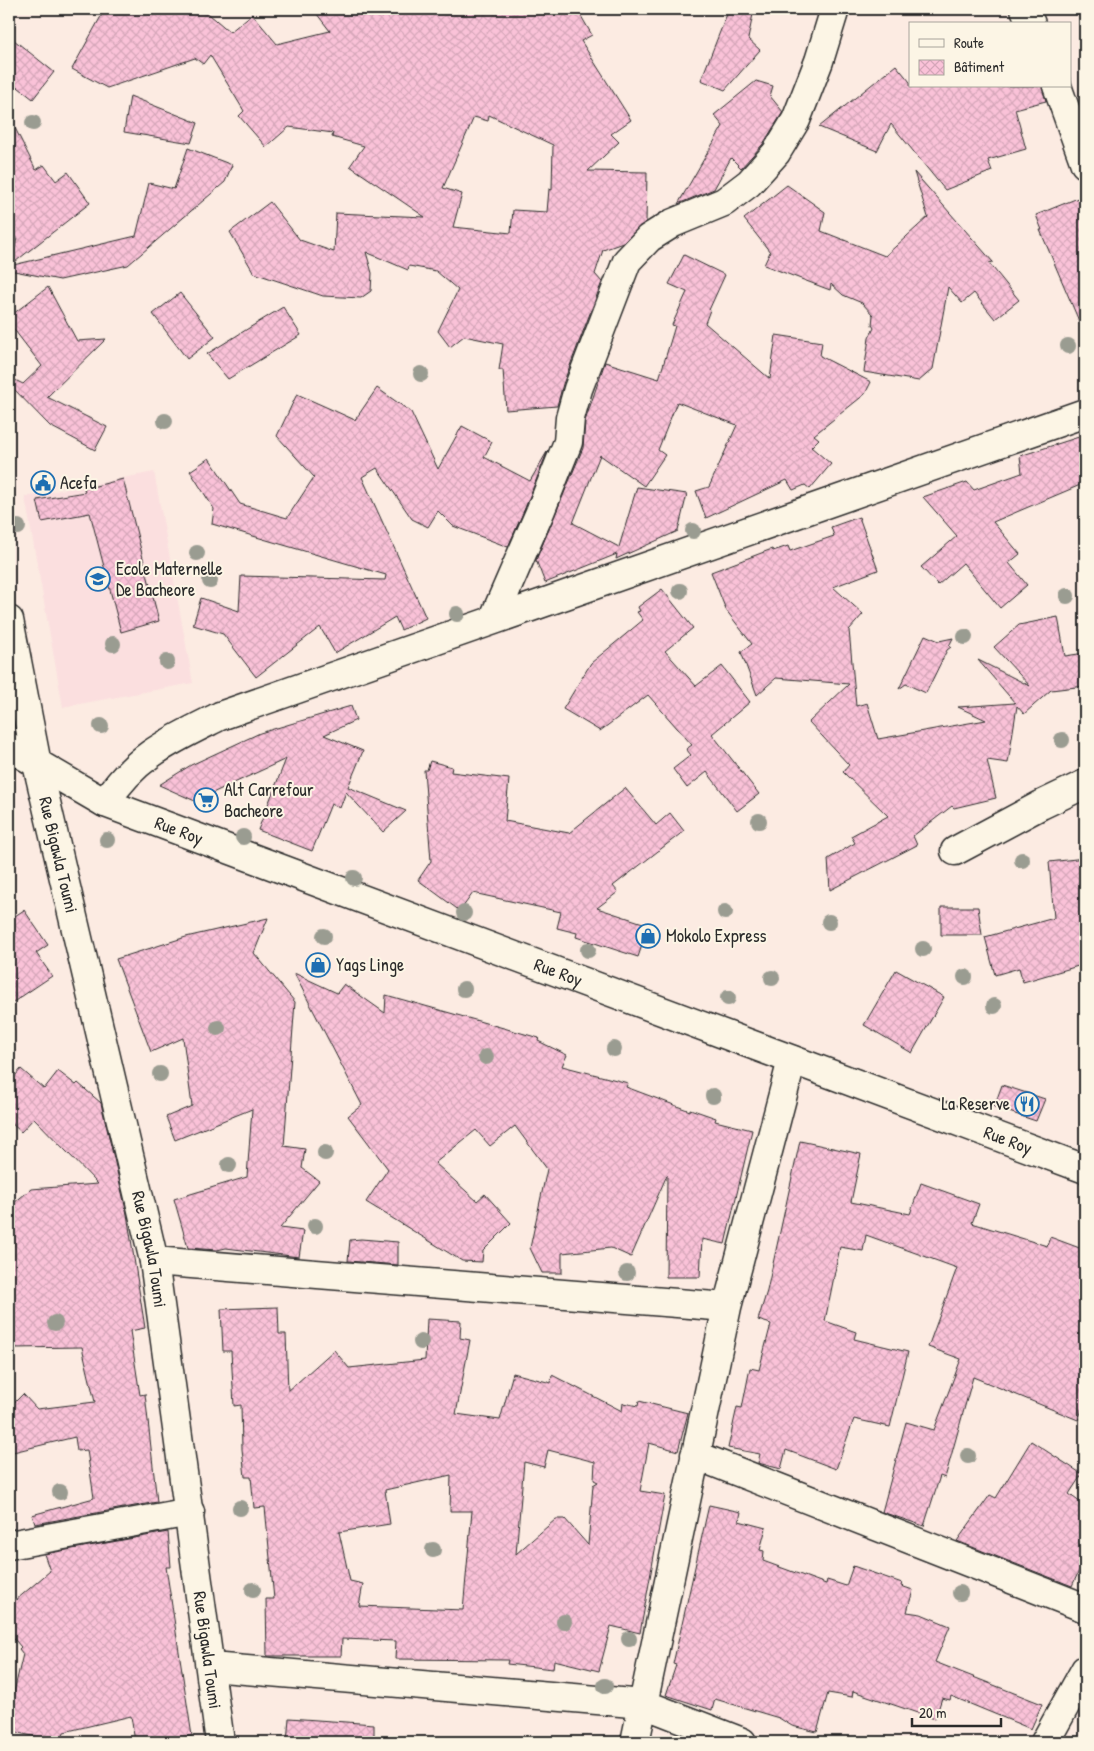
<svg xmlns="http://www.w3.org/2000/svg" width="1094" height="1751" viewBox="0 0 1094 1751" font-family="'Patrick Hand',sans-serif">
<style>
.built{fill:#fbdfdf}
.building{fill:url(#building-cross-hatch);stroke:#2b2b2b;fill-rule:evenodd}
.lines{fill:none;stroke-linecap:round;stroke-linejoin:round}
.street-casing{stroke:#2b2b2b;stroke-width:31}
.secondary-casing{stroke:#2b2b2b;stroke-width:31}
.street{stroke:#fcf5e5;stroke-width:28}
.secondary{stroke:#fcf5e5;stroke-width:28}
.tree{fill:#9a9c91}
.labels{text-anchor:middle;stroke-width:4;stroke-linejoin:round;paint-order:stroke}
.poi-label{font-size:18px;fill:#2b2b2b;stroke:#fcf5e5;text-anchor:start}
.street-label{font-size:18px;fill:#2b2b2b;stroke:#fcf5e5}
</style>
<defs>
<pattern id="building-cross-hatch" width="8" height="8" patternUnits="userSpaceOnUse" patternTransform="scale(1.25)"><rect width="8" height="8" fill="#fac2d8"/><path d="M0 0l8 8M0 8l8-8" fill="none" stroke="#d6a7ba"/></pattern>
</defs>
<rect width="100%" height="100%" fill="#fcebe2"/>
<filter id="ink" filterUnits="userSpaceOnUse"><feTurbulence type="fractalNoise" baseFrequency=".02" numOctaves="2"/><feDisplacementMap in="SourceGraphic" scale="10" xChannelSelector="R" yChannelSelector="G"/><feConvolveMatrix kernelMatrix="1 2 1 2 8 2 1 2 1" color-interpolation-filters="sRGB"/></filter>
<g filter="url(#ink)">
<path class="built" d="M 154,472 L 193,683 L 63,707 L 25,497 Z"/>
<path class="building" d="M 105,9 L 203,9 L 230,32 L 252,14 L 277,44 L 330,31 L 313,9 L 577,9 L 592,35 L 581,41 L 631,120 L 611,134 L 619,142 L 588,171 L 647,172 L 646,222 L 623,243 L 603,250 L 595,274 L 602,282 L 563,384 L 557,406 L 506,410 L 503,370 L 499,370 L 503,344 L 464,336 L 450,347 L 438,331 L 458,290 L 436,271 L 409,266 L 408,270 L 366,252 L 372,273 L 371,291 L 361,298 L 323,296 L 254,273 L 230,232 L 270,202 L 300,240 L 334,252 L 336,213 L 425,217 L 350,166 L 364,146 L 332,137 L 333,133 L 289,127 L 266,147 L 239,116 L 244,111 L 210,55 L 203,64 L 195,58 L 107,88 L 72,69 ZM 489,115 L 553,145 L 552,190 L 549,189 L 547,212 L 513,210 L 511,233 L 453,227 L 462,194 L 443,188 L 474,117 L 488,121 Z
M 729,9 L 754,9 L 748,39 L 760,50 L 725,90 L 701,80 Z
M 9,36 L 54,72 L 33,99 L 9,80 Z
M 896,65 L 910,82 L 910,86 L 1042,86 L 1046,101 L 1015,109 L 1026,149 L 988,160 L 992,171 L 945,190 L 891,124 L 877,151 L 819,127 Z
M 756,81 L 773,86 L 770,96 L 783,112 L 763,144 L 741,168 L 731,158 L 714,189 L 678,204 L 723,126 L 714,115 Z
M 130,96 L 198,123 L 191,143 L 124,132 Z
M 9,116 L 36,170 L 44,165 L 56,181 L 68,172 L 90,203 L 11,265 L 17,238 L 9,236 Z
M 188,148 L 232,165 L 225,182 L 128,265 L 60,280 L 9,270 L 9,266 L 136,236 L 149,183 L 174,189 Z
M 914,172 L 993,262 L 989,263 L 1019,300 L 995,319 L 974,293 L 962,303 L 948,287 L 933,369 L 919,381 L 864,372 L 869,338 L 874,328 L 872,325 L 873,315 L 862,303 L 843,295 L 831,284 L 830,290 L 764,265 L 770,252 L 744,219 L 787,185 L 825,212 L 821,231 L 885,256 L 928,217 Z
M 1078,198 L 1085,216 L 1085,335 L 1040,230 L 1042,230 L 1036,215 Z
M 684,255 L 725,275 L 709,310 L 710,310 L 705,323 L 770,379 L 776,335 L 822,342 L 820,356 L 871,382 L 865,394 L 814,435 L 819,439 L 811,447 L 831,464 L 810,489 L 805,485 L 793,490 L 787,480 L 706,518 L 696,491 L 709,487 L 737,425 L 677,402 L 658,450 L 665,455 L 644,486 L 600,455 L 573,523 L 619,547 L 637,487 L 687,494 L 678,531 L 616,559 L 617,554 L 545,583 L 536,560 L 583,448 L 585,421 L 605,362 L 659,379 L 675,326 L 672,325 L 687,292 L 669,284 Z
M 48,287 L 77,341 L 106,339 L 47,397 L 107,427 L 95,450 L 50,426 L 9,384 L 9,377 L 23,384 L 42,366 L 9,323 L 9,317 Z
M 180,293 L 215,337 L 187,359 L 153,314 Z
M 283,307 L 301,335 L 228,379 L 207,354 Z
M 377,388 L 411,412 L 438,469 L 462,426 L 492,442 L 484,457 L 530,481 L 548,450 L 526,506 L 508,547 L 453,526 L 438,511 L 428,527 L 412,519 L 377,468 L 362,477 L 426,618 L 401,630 L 395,617 L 335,653 L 320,627 L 256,677 L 223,634 L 193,625 L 201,598 L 239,611 L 241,576 L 385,580 L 386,575 L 212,524 L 214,509 L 190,471 L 209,458 L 240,504 L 287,518 L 314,477 L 277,436 L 297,394 L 355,420 Z
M 1085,435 L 1085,483 L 993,522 L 1020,554 L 1009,563 L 1027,585 L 1000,608 L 963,563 L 938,585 L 921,567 L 957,536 L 923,497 L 967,482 L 974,490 L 1022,473 L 1020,456 Z
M 123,479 L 159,621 L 121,632 L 90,513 L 42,522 L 37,500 L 85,492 L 84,489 Z
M 859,517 L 878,570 L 833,587 L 863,614 L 849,630 L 856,706 L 867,703 L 878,739 L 986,720 L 958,707 L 1015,703 L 978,660 L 1030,686 L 994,647 L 1019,625 L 1058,617 L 1065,656 L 1085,653 L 1085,686 L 1051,690 L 1024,714 L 1017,706 L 1008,763 L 987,760 L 996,798 L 954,808 L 952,806 L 913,836 L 917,845 L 830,890 L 828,859 L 855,843 L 851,836 L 888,816 L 843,772 L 849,765 L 809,722 L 849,684 L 776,678 L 757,695 L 741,652 L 752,644 L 726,610 L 711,572 L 772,549 L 773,551 L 788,546 L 790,551 L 834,536 L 831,527 Z
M 662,589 L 693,628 L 665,651 L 696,686 L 722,666 L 750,702 L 712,734 L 759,794 L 737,811 L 707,772 L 687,788 L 673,769 L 691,755 L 686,749 L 692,745 L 648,695 L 600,731 L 563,709 L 591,663 L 643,620 L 637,612 L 640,611 L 638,607 Z
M 925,635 L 939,641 L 953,638 L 949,646 L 951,647 L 947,650 L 926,693 L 906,684 L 899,689 Z
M 351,706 L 356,720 L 324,735 L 363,751 L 348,787 L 406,811 L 383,832 L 346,792 L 340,808 L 331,804 L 312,851 L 258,830 L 286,759 L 195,801 L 159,785 L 191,765 L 260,733 Z
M 430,761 L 452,767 L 451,772 L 509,779 L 505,821 L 569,833 L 625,788 L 656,825 L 670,813 L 684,831 L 613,886 L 618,892 L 597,908 L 649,925 L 638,957 L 576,937 L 577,933 L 557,928 L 561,912 L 473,893 L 460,911 L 418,880 L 431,861 L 424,770 L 427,770 Z
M 1085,858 L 1085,964 L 1023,982 L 1019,968 L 995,975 L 985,937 L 1054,918 L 1049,862 Z
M 941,907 L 978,907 L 982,935 L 941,935 Z
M 24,910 L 48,945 L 36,953 L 52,976 L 9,1005 L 9,920 Z
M 268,918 L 254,953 L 295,1002 L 284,1146 L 305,1149 L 302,1168 L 319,1181 L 280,1228 L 303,1231 L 299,1257 L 226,1248 L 217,1250 L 188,1248 L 174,1199 L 247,1177 L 252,1109 L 175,1140 L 166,1117 L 192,1106 L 183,1038 L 151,1052 L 116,959 L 186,937 Z
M 896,970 L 944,997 L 912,1053 L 864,1025 Z
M 294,973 L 337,993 L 344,984 L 385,1013 L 386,995 L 539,1038 L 538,1041 L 567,1055 L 562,1066 L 628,1083 L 626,1087 L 690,1111 L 690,1109 L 716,1118 L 715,1121 L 752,1130 L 725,1244 L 702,1239 L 700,1277 L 666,1277 L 667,1175 L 631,1257 L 611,1248 L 562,1253 L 562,1273 L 542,1273 L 530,1248 L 547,1169 L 515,1126 L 490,1146 L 476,1130 L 435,1163 L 477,1201 L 485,1194 L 511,1223 L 483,1251 L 482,1262 L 462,1261 L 366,1202 L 388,1169 L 348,1116 L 362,1105 Z
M 21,1069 L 44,1089 L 58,1071 L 76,1085 L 78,1083 L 101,1103 L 127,1214 L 145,1328 L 130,1331 L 140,1395 L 145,1394 L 157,1502 L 35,1524 L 32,1515 L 94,1498 L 87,1450 L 77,1451 L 75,1437 L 9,1453 L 9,1408 L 23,1394 L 37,1409 L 95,1402 L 82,1347 L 14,1348 L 14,1332 L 9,1331 L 9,1207 L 31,1189 L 98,1184 L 34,1118 L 21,1132 L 9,1121 L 9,1083 Z
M 1002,1085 L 1045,1099 L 1036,1121 L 994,1107 Z
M 800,1141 L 861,1154 L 851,1202 L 910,1214 L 921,1183 L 979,1204 L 972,1223 L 1047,1246 L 1050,1237 L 1085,1250 L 1085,1402 L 1078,1420 L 973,1377 L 945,1478 L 940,1476 L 924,1526 L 882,1512 L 906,1422 L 934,1430 L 961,1359 L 928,1347 L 957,1268 L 866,1235 L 863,1251 L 840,1247 L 825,1321 L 856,1332 L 854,1339 L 908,1352 L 890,1427 L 854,1419 L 836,1469 L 786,1450 L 781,1469 L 758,1463 L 760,1454 L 728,1448 L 737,1407 L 742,1408 L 750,1368 L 759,1370 L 771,1324 L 758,1320 L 767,1291 Z
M 361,1239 L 398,1242 L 398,1265 L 348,1261 L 350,1240 Z
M 278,1307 L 279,1334 L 286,1334 L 288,1391 L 334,1350 L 349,1368 L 425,1360 L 427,1319 L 461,1321 L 460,1338 L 470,1340 L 456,1414 L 500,1420 L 513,1373 L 551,1383 L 552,1375 L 622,1411 L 623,1403 L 638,1406 L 639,1401 L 688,1413 L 678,1451 L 649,1443 L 640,1491 L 665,1495 L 640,1633 L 611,1626 L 599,1671 L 554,1660 L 553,1669 L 507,1664 L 508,1660 L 395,1659 L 396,1641 L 342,1639 L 341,1656 L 267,1656 L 266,1599 L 274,1599 L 265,1507 L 254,1508 L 251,1477 L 245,1477 L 242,1449 L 241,1405 L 234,1406 L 231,1351 L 223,1351 L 221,1309 ZM 548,1450 L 595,1462 L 594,1480 L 598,1482 L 593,1485 L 588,1545 L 565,1519 L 556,1519 L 516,1554 L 524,1462 L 544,1467 ZM 451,1475 L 450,1511 L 472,1511 L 463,1610 L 359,1606 L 363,1584 L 350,1581 L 339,1532 L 390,1524 L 385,1490 Z
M 1031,1441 L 1082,1474 L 1069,1494 L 1085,1506 L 1085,1558 L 1072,1586 L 957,1541 L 990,1495 L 996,1498 Z
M 709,1505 L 741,1512 L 739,1521 L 766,1528 L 760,1550 L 764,1551 L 763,1561 L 826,1584 L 827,1580 L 846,1586 L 853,1566 L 902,1583 L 901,1586 L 913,1590 L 907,1612 L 921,1614 L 950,1626 L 935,1662 L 1042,1704 L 1031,1729 L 951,1696 L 950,1700 L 942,1698 L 935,1719 L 853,1691 L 852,1697 L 828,1693 L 817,1732 L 792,1726 L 779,1718 L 715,1699 L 712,1710 L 666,1695 L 676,1665 L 673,1664 Z
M 168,1532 L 171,1567 L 166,1567 L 192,1736 L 135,1742 L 131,1716 L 64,1732 L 61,1742 L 9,1731 L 9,1713 L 23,1654 L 19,1649 L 21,1647 L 9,1633 L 9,1606 L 50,1571 L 44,1554 Z
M 289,1718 L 374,1724 L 374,1742 L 287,1742 Z"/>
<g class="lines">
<g class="street-casing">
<path id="street" d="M 1025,9 L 1031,24
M 1057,86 L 1085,164
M 493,620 L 540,512 L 568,442 L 570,418 L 578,389 L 627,261 L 649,238 L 673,223 L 724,202 L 749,183 L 776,153 L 796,120 L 819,61 L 835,9
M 105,803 C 136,755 170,741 220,716 L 1085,413
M 955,851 L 1041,805 L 1085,784
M 154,1261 L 727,1307
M 695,1455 L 1085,1608
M 9,1545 L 190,1512
M 211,1667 L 644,1704 L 742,1742
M 635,1742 L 727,1307 L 792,1060
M 1045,1742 L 1085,1670"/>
</g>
<g class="secondary-casing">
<g id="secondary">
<path id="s1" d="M 9,620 L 37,764 L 154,1261 L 220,1742"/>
<path id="s2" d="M 9,747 L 105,803 L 1085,1169"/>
</g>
</g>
<use href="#street" class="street"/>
<use href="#secondary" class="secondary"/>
</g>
<g class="tree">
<circle cx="33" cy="123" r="8"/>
<circle cx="1068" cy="346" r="8"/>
<circle cx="421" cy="374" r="8"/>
<circle cx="165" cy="421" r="8"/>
<circle cx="18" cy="527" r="8"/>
<circle cx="693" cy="531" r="8"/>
<circle cx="197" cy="553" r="8"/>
<circle cx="210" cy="581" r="8"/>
<circle cx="680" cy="591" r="8"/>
<circle cx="1067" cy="596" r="8"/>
<circle cx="457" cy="614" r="8"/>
<circle cx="965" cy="637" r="8"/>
<circle cx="113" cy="644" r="8"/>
<circle cx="167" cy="662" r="8"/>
<circle cx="101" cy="726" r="8"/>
<circle cx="1062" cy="740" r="8"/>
<circle cx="759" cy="821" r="8"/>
<circle cx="243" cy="837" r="8"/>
<circle cx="107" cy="840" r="8"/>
<circle cx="1022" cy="860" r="8"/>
<circle cx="354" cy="878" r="8"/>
<circle cx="725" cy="912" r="8"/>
<circle cx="464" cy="913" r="8"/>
<circle cx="829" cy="922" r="8"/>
<circle cx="324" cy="936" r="8"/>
<circle cx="923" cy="949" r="8"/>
<circle cx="588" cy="950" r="8"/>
<circle cx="965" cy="977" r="8"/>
<circle cx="772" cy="978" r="8"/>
<circle cx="464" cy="989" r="8"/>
<circle cx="728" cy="998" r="8"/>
<circle cx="994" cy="1006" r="8"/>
<circle cx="218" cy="1028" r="8"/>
<circle cx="614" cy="1049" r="8"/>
<circle cx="486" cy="1057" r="8"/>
<circle cx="160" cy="1074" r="8"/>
<circle cx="713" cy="1096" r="8"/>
<circle cx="325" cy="1153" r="8"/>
<circle cx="229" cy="1165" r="8"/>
<circle cx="315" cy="1226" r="8"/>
<circle cx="627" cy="1273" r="8"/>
<circle cx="55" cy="1323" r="8"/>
<circle cx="421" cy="1342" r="8"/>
<circle cx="968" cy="1456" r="8"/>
<circle cx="60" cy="1492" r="8"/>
<circle cx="240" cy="1508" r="8"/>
<circle cx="433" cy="1550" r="8"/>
<circle cx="253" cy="1590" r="8"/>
<circle cx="960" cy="1593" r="8"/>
<circle cx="564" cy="1622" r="8"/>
<circle cx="629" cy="1639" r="8"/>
<circle cx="605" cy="1686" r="8"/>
</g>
</g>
<defs>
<g id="civic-ring" transform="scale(1.25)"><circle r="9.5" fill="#fcf5e5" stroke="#1f6fb2" stroke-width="1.5"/><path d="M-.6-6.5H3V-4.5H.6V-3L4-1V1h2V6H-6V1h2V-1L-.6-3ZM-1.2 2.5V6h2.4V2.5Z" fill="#1f6fb2"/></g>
<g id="school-ring" transform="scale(1.25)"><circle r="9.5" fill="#fcf5e5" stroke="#1f6fb2" stroke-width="1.5"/><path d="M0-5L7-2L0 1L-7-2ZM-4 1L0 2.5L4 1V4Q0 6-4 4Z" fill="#1f6fb2"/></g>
<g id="supermarket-ring" transform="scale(1.25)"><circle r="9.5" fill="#fcf5e5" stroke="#1f6fb2" stroke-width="1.5"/><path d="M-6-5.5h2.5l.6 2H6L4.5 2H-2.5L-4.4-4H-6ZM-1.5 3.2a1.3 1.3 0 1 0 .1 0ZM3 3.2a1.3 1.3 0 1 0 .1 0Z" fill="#1f6fb2"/></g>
<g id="shop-ring" transform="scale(1.25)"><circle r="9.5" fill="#fcf5e5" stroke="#1f6fb2" stroke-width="1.5"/><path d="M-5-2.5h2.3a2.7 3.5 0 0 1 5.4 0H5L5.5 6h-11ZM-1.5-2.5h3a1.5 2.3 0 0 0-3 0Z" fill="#1f6fb2"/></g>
<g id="restaurant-ring" transform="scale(1.25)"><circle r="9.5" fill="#fcf5e5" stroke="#1f6fb2" stroke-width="1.5"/><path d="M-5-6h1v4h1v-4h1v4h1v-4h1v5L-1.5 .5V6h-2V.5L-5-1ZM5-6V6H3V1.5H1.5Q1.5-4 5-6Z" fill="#1f6fb2"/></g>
</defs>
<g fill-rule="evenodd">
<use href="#civic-ring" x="43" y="483"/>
<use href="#school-ring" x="98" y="579"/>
<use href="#supermarket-ring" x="206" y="800"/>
<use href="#shop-ring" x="648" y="936"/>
<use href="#shop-ring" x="318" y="965"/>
<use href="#restaurant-ring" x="1027" y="1104"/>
</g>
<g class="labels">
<g class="poi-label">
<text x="60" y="489">Acefa</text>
<text x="116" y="575">Ecole Maternelle<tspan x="116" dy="21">De Bacheore</tspan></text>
<text x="224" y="796">Alt Carrefour<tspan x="224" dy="21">Bacheore</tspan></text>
<text x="666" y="942">Mokolo Express</text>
<text x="336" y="971">Yags Linge</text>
<text x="1010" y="1110" text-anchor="end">La Reserve</text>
</g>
<g class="street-label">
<text dy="6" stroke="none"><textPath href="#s2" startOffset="190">Rue Roy</textPath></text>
<text dy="6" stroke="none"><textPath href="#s1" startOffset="240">Rue Bigawla Toumi</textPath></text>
<text dy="6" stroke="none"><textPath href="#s2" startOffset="595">Rue Roy</textPath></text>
<text dy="6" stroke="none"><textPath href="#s2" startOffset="1075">Rue Roy</textPath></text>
<text dy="6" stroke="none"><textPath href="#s1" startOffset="645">Rue Bigawla Toumi</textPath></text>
<text dy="6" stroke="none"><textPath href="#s1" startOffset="1050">Rue Bigawla Toumi</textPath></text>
</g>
</g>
<rect width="1094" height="1751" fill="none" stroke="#fcf5e5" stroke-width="30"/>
<rect x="15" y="15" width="1064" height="1721" fill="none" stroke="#2b2b2b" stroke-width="2" filter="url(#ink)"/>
<rect x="909" y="22" width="162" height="65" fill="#fcf5e5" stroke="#a8a49b"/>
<rect x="919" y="39" width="25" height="8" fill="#fcf5e5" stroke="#a8a49b"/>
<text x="954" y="48" font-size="15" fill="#2b2b2b">Route</text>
<rect x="919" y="60" width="25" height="15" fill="url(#building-cross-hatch)" stroke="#a8a49b"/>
<text x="954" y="72" font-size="15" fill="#2b2b2b">Bâtiment</text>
<path d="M912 1718v8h89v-8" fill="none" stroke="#2b2b2b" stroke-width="2.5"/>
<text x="919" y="1718" font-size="15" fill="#2b2b2b" stroke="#fcf5e5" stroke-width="4" paint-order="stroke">20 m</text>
</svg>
